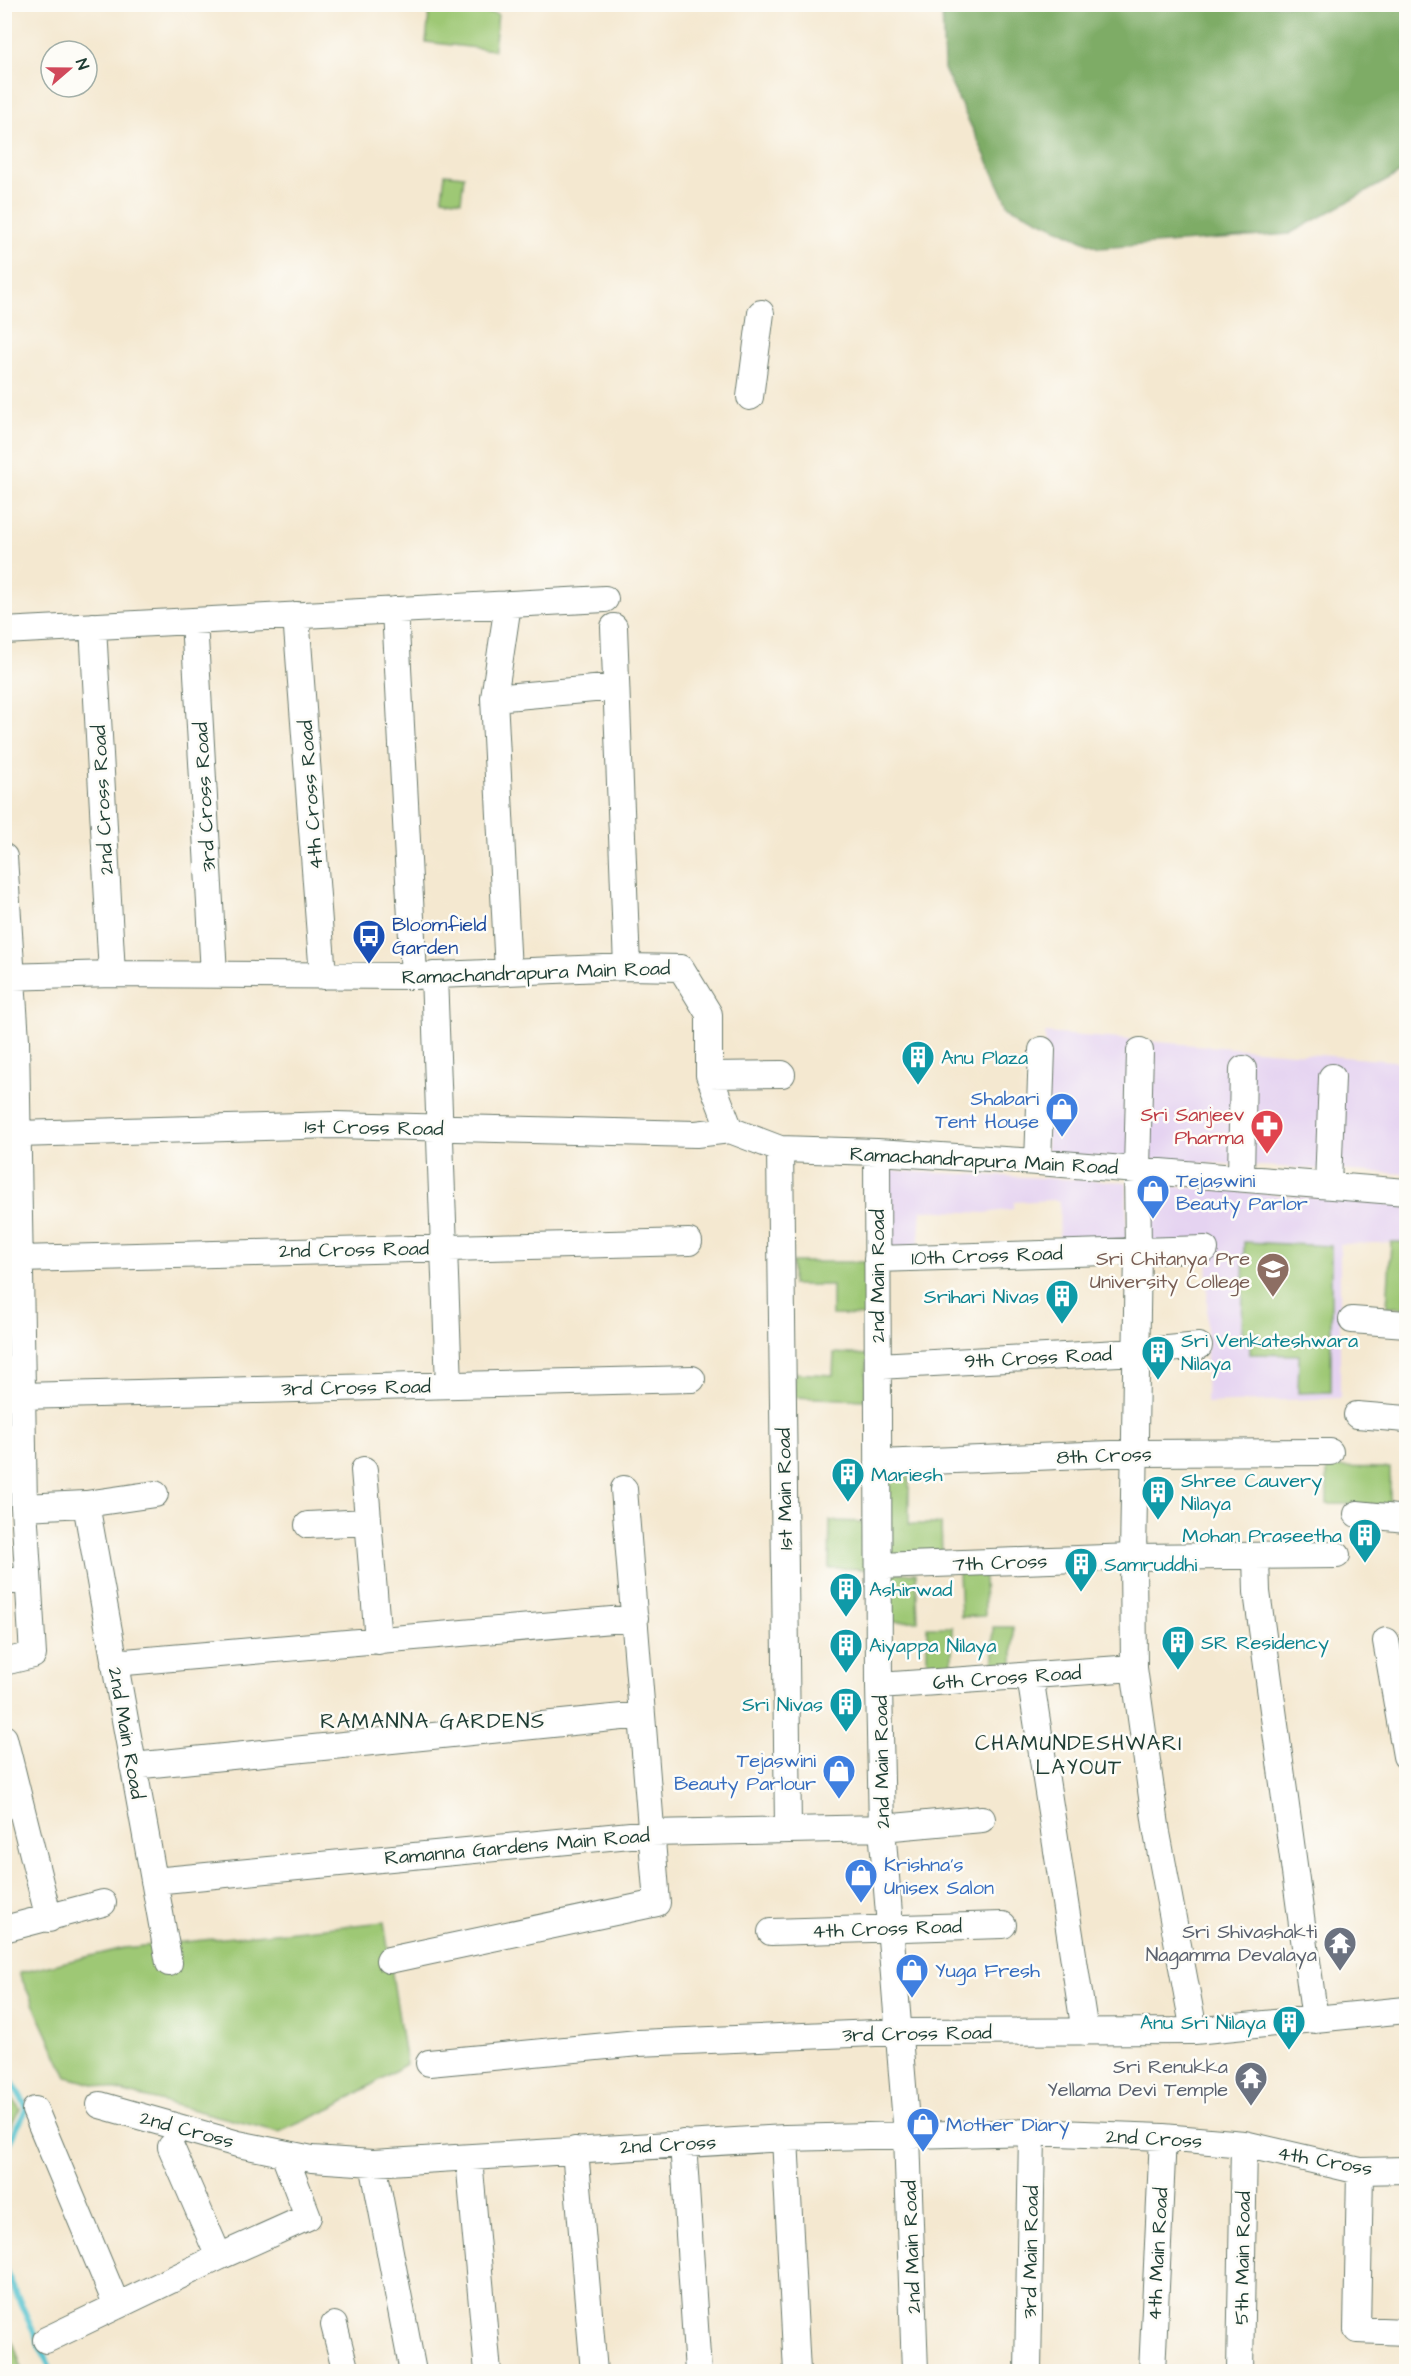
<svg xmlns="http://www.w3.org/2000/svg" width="1411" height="2376" viewBox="0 0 1411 2376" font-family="'Architects Daughter',sans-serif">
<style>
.built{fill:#e5d3f1}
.green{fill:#9ec874;stroke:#5e8254;stroke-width:1.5}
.forest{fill:#7eac66;stroke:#4e744d;stroke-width:1.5}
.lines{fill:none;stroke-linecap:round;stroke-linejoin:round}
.stream{stroke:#57c4d0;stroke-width:6}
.minor-casing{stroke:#6a796b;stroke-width:28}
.minor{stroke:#fff;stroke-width:26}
.labels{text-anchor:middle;stroke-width:5;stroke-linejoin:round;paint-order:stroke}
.street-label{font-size:20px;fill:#1f3d34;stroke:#fdfcf7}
.transit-label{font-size:20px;fill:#164399;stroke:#fdfcf7;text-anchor:start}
.culture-label{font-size:20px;fill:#0d838f;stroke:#fdfcf7;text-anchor:start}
.shop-label{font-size:20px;fill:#366cbe;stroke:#fdfcf7;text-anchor:start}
.health-label{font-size:20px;fill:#be3a42;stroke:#fdfcf7;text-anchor:end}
.education-label{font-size:20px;fill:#785e54;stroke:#fdfcf7;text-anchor:end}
.worship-label{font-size:20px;fill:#5b616d;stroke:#fdfcf7;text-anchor:end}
.neighbourhood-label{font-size:21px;letter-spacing:1.5px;fill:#1f3d34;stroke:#fdfcf7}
</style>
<rect width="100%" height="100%" fill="#fdfcf7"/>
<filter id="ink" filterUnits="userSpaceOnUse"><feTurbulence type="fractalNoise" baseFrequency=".0167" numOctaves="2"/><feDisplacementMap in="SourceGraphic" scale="12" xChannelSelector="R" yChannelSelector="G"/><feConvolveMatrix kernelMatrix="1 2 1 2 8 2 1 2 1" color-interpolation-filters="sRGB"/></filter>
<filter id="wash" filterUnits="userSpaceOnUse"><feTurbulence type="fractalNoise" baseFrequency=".008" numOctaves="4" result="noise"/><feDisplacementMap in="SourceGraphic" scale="24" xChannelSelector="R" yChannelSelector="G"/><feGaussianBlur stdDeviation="1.35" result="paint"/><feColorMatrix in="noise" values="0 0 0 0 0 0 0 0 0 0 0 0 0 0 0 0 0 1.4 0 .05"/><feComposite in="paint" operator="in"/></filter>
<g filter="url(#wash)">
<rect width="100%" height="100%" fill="#f4e8d0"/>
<path class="built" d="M 1045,1033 L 1406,1062 L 1406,1174 L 1047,1154 Z
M 884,1170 L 1127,1182 L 1126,1243 L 1059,1241 L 1060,1201 L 1054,1200 L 1014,1202 L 1013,1209 L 985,1213 L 921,1210 L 918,1253 L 883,1253 Z
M 1144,1184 L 1406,1205 L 1406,1242 L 1340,1244 L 1340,1398 L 1206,1403 L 1208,1246 L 1143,1247 Z
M 4,1316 L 13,1515 L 5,1516 L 4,1516 Z"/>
<path class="green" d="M 430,5 L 498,14 L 494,50 L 426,42 Z
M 445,174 L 464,176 L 461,201 L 442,198 Z
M 1244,1242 L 1331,1246 L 1331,1392 L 1298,1393 L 1299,1355 L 1250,1354 L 1250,1334 L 1242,1333 Z
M 1391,1242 L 1406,1242 L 1406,1308 L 1387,1307 Z
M 792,1262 L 873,1262 L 873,1316 L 832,1315 L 832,1285 L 792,1285 Z
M 834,1353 L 867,1355 L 865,1400 L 793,1397 L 794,1373 L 833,1375 Z
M 1327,1467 L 1390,1468 L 1390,1505 L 1327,1504 Z
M 884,1472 L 909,1472 L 909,1524 L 941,1524 L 942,1555 L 885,1556 Z
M 830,1521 L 867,1522 L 867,1569 L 829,1568 Z
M 959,1572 L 984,1572 L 985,1616 L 961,1617 Z
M 916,1573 L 918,1621 L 884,1622 L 882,1574 Z
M 927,1627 L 952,1627 L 952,1670 L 927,1669 Z
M 993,1627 L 1013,1627 L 1013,1666 L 994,1666 Z
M 384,1922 L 406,2064 L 333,2108 L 279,2132 L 67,2077 L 19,1973 L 124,1948 Z
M 5,2087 L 20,2109 L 5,2135 Z
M 5,2319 L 23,2371 L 5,2371 Z"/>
<path class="forest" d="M 942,5 L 1406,5 L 1406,170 L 1289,234 L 1099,248 L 1009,206 L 944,69 Z"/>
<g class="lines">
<path class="stream" d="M 4,2068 L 27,2108 L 4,2152
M 4,2267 L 52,2372"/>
</g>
</g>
<g filter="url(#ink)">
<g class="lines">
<g class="minor-casing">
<path id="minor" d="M 750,397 L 761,313
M 508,604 L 494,698 L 508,971
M 395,610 L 414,976
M 296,615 L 323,976
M 194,621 L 214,974
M 93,626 L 112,974
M 614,627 L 627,967
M 4,631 L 605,599
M 494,698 L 616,687
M 4,857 L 16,1040 L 24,1507 L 33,1655 L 4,1662
M 434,975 L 449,1385
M 4,977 L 112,974 L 414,976 L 627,967 L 681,968 L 709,1014 L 709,1075 L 730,1130 L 780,1149 L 877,1152 L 1038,1162 L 1406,1192
M 1140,1051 L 1137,1169 L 1138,1250 L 1133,1557 L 1134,1668 L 1157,1833 L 1194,2031
M 709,1075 L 782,1074
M 18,1134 L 334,1125 L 696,1134 L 730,1130
M 780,1149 L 788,1828
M 877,1152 L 879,1686 L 882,1828 L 907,2135 L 915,2372
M 1038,1162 L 1042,1050
M 1241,1177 L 1243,1069
M 1328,1185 L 1332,1077
M 19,1259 L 689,1242
M 877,1259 L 1205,1249
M 1352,1320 L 1406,1324
M 878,1366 L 1137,1352 L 1199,1346
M 21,1396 L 692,1379
M 1357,1415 L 1406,1419
M 878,1463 L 1137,1453 L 1330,1452
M 364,1470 L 378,1641
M 86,1504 L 169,1963
M 24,1507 L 86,1504 L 155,1494
M 1357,1514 L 1406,1519
M 308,1525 L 368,1522
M 1256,1556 L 1257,1592 L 1315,2020
M 879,1566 L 1133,1557 L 1337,1555
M 4,1581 L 28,1581
M 1386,1641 L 1406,1756
M 114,1663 L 635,1618
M 1030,1676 L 1085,2032
M 879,1686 L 1134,1668
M 4,1738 L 49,1919
M 133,1766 L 642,1715
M 154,1881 L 651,1833 L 882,1828 L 982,1819
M 4,1929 L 103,1903
M 771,1932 L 1003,1925
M 389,1960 L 657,1903 L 624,1489
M 429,2063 L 638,2043 L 900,2032 L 1194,2031 L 1406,2010
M 100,2105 L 238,2144 L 312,2159 L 373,2163 L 785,2138 L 1032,2132 L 1163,2137 L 1244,2144 L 1360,2171 L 1406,2170
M 35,2110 L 117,2306
M 785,2138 L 797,2372
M 683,2143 L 698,2372
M 171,2147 L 219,2257
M 575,2150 L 594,2372
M 469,2159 L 488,2372
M 373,2163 L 413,2372
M 1360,2171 L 1357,2330 L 1406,2332
M 334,2325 L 346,2372
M 46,2340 L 219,2257 L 308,2217 L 284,2154
M 1028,2372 L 1032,2132
M 1152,2372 L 1163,2137
M 1240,2372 L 1244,2144"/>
</g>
<use href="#minor" class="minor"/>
</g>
</g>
<defs>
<g id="bus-pin" transform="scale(1.725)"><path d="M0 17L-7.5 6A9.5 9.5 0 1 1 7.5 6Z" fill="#1a4fb4" stroke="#fdfcf7"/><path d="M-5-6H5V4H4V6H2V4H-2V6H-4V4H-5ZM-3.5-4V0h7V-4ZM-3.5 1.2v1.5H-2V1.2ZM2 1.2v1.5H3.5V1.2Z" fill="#fff"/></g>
<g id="building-pin" transform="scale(1.725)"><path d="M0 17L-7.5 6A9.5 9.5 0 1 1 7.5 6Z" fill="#0f9aa8" stroke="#fdfcf7"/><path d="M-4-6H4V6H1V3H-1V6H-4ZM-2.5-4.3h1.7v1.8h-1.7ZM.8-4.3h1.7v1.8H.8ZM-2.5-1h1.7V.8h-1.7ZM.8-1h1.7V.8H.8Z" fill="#fff"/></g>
<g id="shop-pin" transform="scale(1.725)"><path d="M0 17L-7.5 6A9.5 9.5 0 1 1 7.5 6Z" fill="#3f7fe0" stroke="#fdfcf7"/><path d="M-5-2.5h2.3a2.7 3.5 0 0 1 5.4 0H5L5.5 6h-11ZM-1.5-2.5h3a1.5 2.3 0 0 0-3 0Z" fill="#fff"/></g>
<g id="pharmacy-pin" transform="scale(1.725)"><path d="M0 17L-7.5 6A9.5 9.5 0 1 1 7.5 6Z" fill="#e0444e" stroke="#fdfcf7"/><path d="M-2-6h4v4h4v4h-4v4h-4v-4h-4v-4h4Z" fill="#fff"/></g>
<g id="school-pin" transform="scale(1.725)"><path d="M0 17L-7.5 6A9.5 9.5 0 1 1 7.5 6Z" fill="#8d6e63" stroke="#fdfcf7"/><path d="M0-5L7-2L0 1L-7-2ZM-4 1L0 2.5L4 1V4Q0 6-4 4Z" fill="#fff"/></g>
<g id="temple-pin" transform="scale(1.725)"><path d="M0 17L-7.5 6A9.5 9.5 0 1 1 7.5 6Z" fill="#6b7280" stroke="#fdfcf7"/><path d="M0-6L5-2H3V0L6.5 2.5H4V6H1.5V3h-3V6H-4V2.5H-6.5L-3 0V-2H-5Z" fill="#fff"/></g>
</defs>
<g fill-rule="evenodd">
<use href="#bus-pin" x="369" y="936"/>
<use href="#building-pin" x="918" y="1057"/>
<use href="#shop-pin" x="1062" y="1109"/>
<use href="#pharmacy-pin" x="1267" y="1126"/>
<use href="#shop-pin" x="1153" y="1191"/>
<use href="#school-pin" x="1273" y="1269"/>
<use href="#building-pin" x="1062" y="1296"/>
<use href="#building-pin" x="1158" y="1352"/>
<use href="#building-pin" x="848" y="1474"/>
<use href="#building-pin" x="1158" y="1492"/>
<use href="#building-pin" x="1365" y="1535"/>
<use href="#building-pin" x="1081" y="1564"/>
<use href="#building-pin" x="846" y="1589"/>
<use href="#building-pin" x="1178" y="1642"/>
<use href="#building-pin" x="846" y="1645"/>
<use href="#building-pin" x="846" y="1704"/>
<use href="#shop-pin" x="839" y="1771"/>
<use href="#shop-pin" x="861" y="1875"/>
<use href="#temple-pin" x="1340" y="1943"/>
<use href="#shop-pin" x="912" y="1970"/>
<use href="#building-pin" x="1289" y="2022"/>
<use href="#temple-pin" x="1251" y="2078"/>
<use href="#shop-pin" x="923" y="2124"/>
</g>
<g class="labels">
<g class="street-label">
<text transform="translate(310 795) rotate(-94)" y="7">4th Cross Road</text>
<text transform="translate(204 797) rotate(-93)" y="7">3rd Cross Road</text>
<text transform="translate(102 800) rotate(-93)" y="7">2nd Cross Road</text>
<text transform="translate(536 972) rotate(-2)" y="7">Ramachandrapura Main Road</text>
<text transform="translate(374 1127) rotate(1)" y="7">1st Cross Road</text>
<text transform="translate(984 1160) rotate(3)" y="7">Ramachandrapura Main Road</text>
<text transform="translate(354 1249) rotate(-1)" y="7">2nd Cross Road</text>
<text transform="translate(987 1255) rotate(-2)" y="7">10th Cross Road</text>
<text transform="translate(877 1276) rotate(-90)" y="7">2nd Main Road</text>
<text transform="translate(1038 1357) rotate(-3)" y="7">9th Cross Road</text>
<text transform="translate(356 1387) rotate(-1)" y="7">3rd Cross Road</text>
<text transform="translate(1104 1455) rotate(-2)" y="7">8th Cross</text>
<text transform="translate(784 1489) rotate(-91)" y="7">1st Main Road</text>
<text transform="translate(1000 1562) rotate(-2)" y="7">7th Cross</text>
<text transform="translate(1007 1677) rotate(-4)" y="7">6th Cross Road</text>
<text transform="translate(127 1733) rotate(80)" y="7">2nd Main Road</text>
<text transform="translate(881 1762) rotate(-91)" y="7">2nd Main Road</text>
<text transform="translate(517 1846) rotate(-5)" y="7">Ramanna Gardens Main Road</text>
<text transform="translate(887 1928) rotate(-2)" y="7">4th Cross Road</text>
<text transform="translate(917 2033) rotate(-1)" y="7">3rd Cross Road</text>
<text transform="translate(187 2129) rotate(15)" y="7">2nd Cross</text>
<text transform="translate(1154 2138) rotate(3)" y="7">2nd Cross</text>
<text transform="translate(668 2144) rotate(-3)" y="7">2nd Cross</text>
<text transform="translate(1325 2160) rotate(10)" y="7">4th Cross</text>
<text transform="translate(911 2247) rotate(-92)" y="7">2nd Main Road</text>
<text transform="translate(1030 2252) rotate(-89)" y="7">3rd Main Road</text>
<text transform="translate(1157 2254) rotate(-87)" y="7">4th Main Road</text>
<text transform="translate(1242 2258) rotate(-89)" y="7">5th Main Road</text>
</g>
<g class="transit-label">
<text x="392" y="931">Bloomfield<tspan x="392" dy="23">Garden</tspan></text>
</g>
<g class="culture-label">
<text x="941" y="1064">Anu Plaza</text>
<text x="1039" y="1303" text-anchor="end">Srihari Nivas</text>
<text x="1181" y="1347">Sri Venkateshwara<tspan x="1181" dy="23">Nilaya</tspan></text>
<text x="871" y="1481">Mariesh</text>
<text x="1181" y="1487">Shree Cauvery<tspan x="1181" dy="23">Nilaya</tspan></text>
<text x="1342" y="1542" text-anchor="end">Mohan Praseetha</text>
<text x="1104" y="1571">Samruddhi</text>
<text x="869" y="1596">Ashirwad</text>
<text x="1201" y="1649">SR Residency</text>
<text x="869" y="1652">Aiyappa Nilaya</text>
<text x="823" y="1711" text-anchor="end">Sri Nivas</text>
<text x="1266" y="2029" text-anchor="end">Anu Sri Nilaya</text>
</g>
<g class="shop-label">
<text x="1039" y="1105" text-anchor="end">Shabari<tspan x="1039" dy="23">Tent House</tspan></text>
<text x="1176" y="1187">Tejaswini<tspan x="1176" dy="23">Beauty Parlor</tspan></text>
<text x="816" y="1767" text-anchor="end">Tejaswini<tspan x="816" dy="23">Beauty Parlour</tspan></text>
<text x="884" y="1871">Krishna's<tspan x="884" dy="23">Unisex Salon</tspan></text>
<text x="935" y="1977">Yuga Fresh</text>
<text x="946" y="2131">Mother Diary</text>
</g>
<g class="health-label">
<text x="1244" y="1121">Sri Sanjeev<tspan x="1244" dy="23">Pharma</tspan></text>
</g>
<g class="education-label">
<text x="1250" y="1265">Sri Chitanya Pre<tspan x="1250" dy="23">University College</tspan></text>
</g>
<g class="worship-label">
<text x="1317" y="1938">Sri Shivashakti<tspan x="1317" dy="23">Nagamma Devalaya</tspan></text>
<text x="1228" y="2073">Sri Renukka<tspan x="1228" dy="23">Yellama Devi Temple</tspan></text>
</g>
<g class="neighbourhood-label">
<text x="433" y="1728">RAMANNA GARDENS</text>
<text x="1079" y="1750">CHAMUNDESHWARI<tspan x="1079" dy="24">LAYOUT</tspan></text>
</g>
</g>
<rect width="1411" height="2376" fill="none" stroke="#fdfcf7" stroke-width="24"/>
<g transform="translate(69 69) rotate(70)"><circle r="28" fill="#fdfcf7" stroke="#a4b0a9" stroke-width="1.5"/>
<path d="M0-4.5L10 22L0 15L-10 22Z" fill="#d1495b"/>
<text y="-9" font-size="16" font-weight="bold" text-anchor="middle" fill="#1f3d34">N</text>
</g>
</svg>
